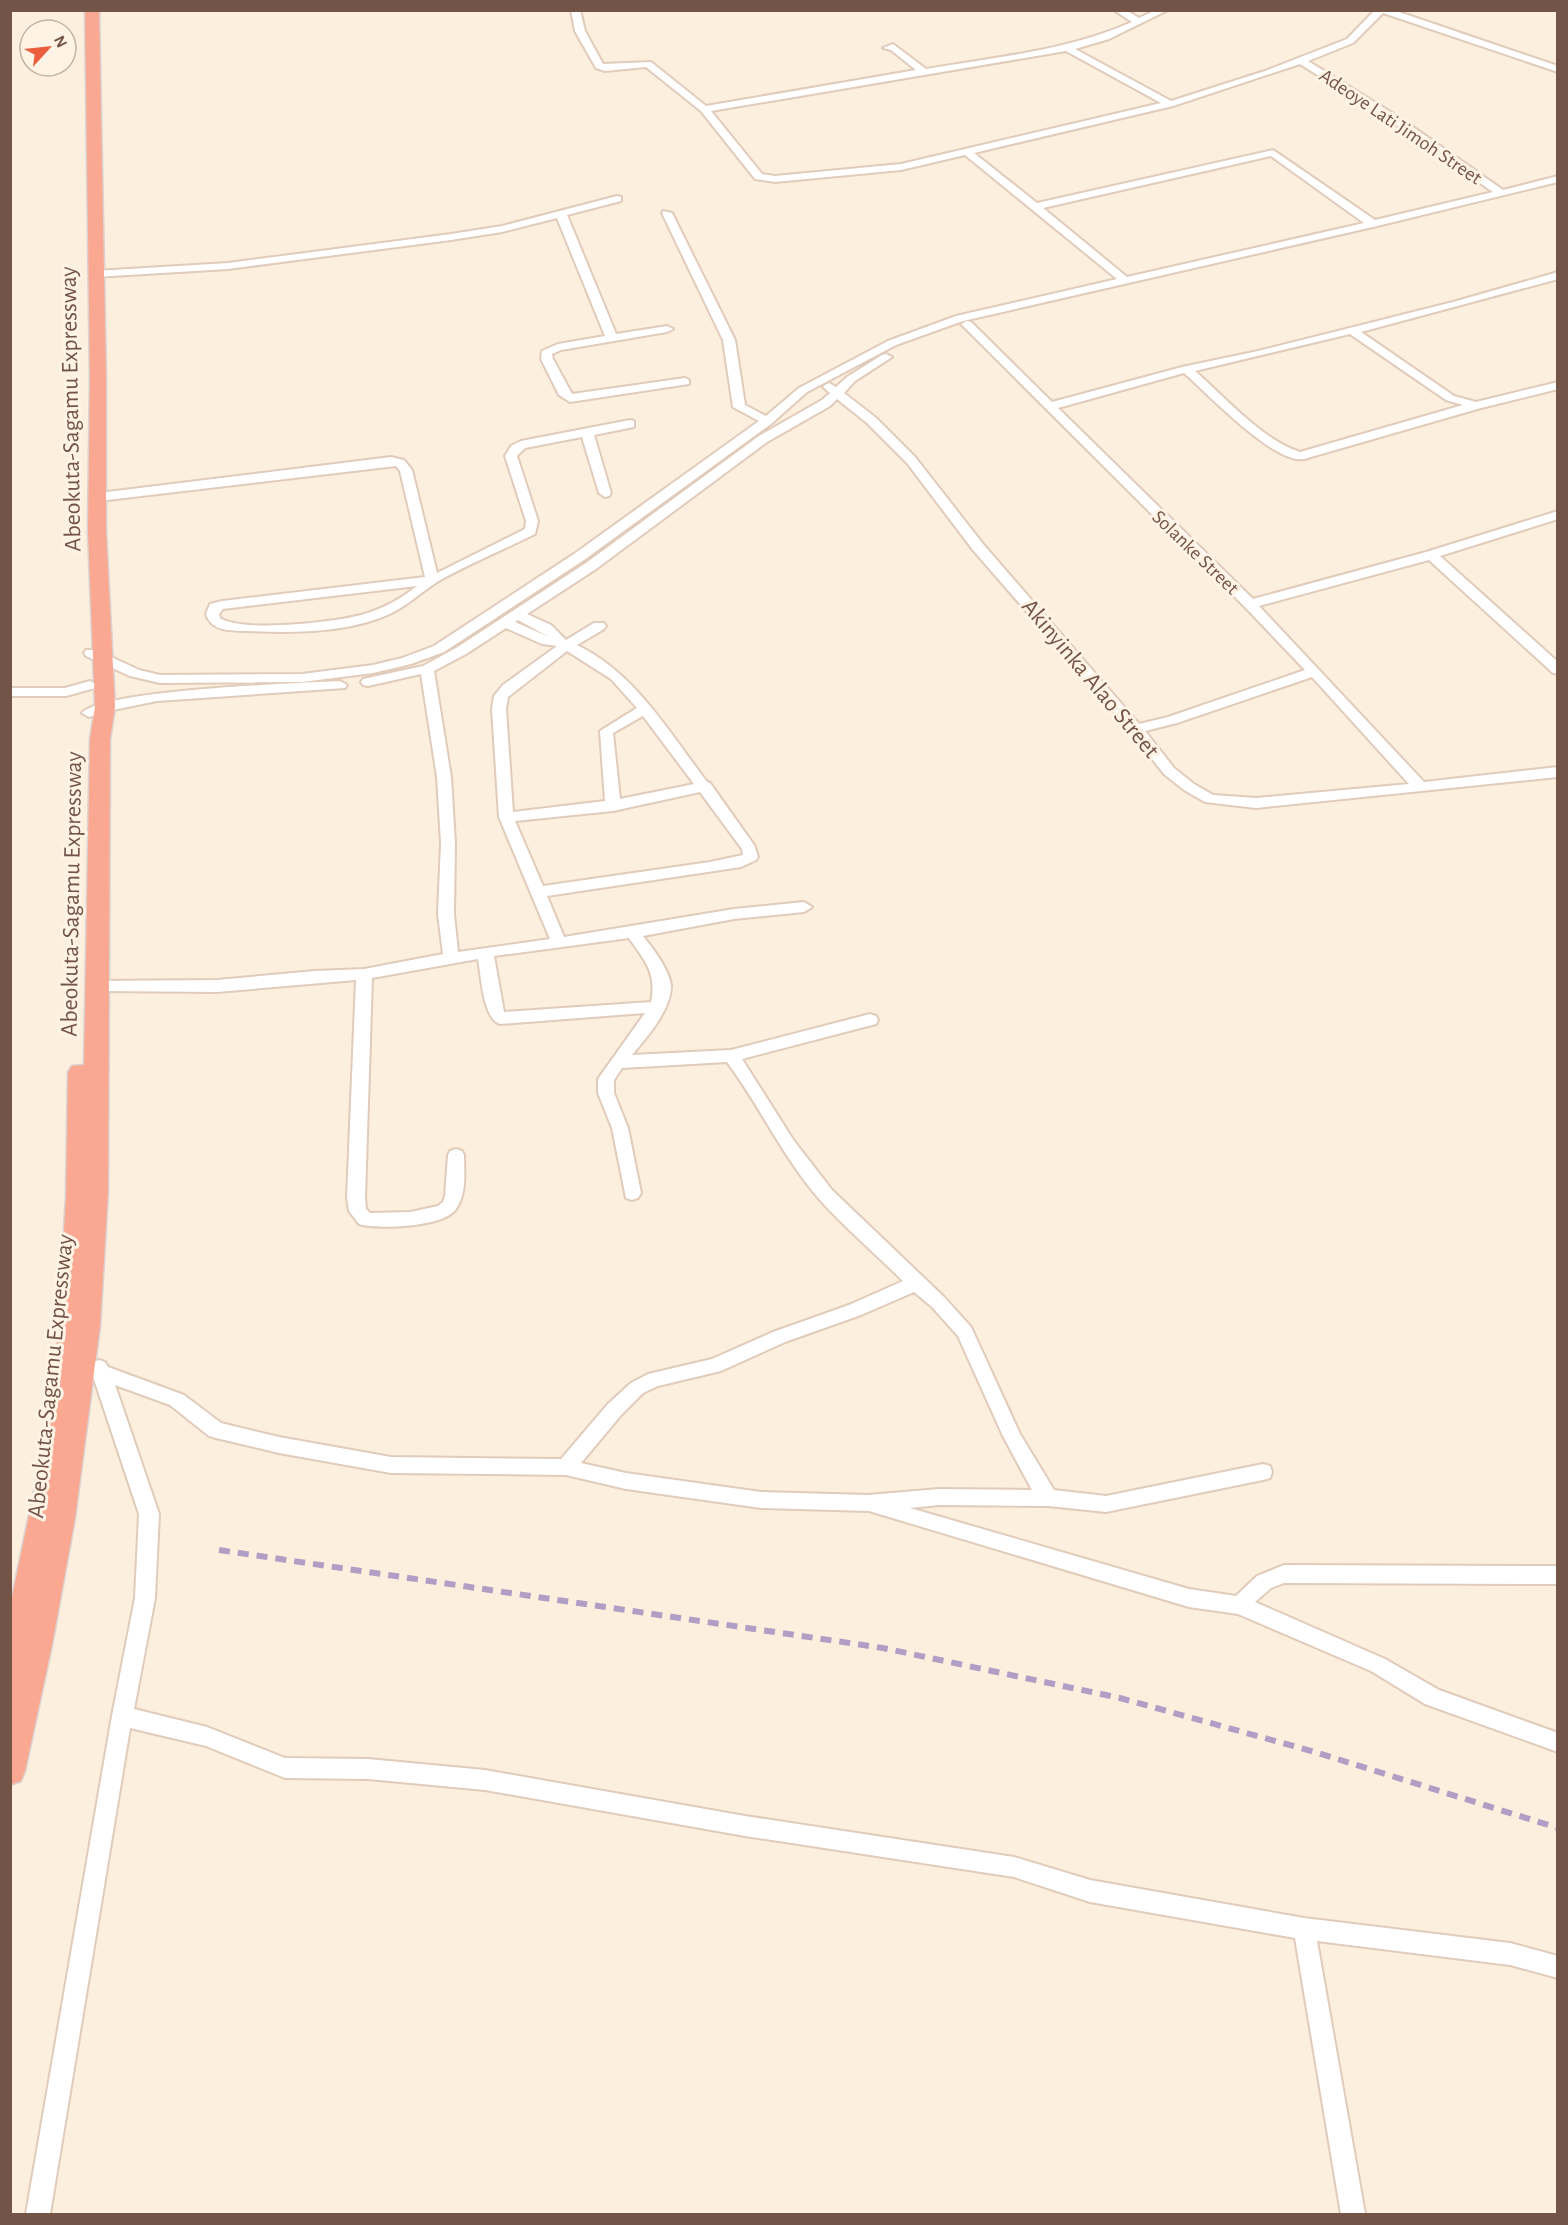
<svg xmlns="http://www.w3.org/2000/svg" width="1568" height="2225" viewBox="0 0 1568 2225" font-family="'Alegreya Sans',sans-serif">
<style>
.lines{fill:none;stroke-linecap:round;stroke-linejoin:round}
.minor-casing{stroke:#e1cbba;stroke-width:4}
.highway-casing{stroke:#dbd3cf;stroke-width:3}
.minor{fill:#fff;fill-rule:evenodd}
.highway{fill:#faa892;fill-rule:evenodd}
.rail{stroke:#b19ec5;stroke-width:6;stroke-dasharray:11 8;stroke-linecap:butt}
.labels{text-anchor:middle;stroke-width:6;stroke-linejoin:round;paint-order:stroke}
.far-street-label{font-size:20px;fill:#735446;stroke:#fff3e5}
.street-label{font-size:24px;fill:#735446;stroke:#fff3e5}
</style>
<rect width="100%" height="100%" fill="#fdefde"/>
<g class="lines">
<g class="minor-casing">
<path id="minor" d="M 571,10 L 580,10 L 585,31 L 603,64 L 651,62 L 706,106 L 916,70 L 891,50 L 883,48 L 893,44 L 926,69 C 995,57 1067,51 1132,22 L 1114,10 L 1126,10 L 1139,18 L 1156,10 L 1168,10 L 1109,39 L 1075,49 L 1171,101 L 1265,71 L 1347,39 L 1375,10 L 1393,10 L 1558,66 L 1558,72 L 1383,13 L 1353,43 L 1308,61 L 1400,118 L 1503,190 L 1558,176 L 1558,182 L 1373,227 L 963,321 L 896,345 L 807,392 L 771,424 L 584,560 L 444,652 L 411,664 L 373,673 L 302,682 L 160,683 L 130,676 L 86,656 L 84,653 L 86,650 L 96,650 L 139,670 L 160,675 L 302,674 L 373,665 L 402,658 L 434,646 L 574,554 L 759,421 L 733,407 L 723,340 L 662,213 L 663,211 L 672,213 L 735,340 L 745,405 L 766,416 L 799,388 L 888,341 L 956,316 L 1117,279 L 965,155 L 901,170 L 775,182 L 755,179 L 701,111 L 646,67 L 605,71 L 596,68 L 575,31 ZM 1066,51 L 1161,103 L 901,164 L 775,176 L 762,174 L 711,111 ZM 1300,64 L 1392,122 L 1493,192 L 1375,220 L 1273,150 L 1037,203 L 974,153 L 1173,106 ZM 1271,156 L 1364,223 L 1127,277 L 1043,208 Z
M 617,196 L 621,197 L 621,201 L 567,215 L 616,334 L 667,326 L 673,329 L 667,332 L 561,350 L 552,354 L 553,359 L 572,394 L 685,378 L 689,380 L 689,384 L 570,402 L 559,395 L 541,359 L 542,351 L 558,344 L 605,336 L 557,218 L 502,232 L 451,240 L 228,269 L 95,277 L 90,274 L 95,271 L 228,263 L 451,234 L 502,226 Z
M 1558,272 L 1558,279 L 1361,332 L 1454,396 L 1476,402 L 1558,382 L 1558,389 L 1481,408 L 1304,459 C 1275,465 1207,393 1184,373 L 1058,408 L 1253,599 L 1426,552 L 1558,511 L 1558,519 L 1440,556 L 1558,662 L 1558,674 L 1553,673 L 1429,560 L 1259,606 L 1424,782 L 1558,767 L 1558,777 L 1256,808 L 1205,802 L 1184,790 L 1164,774 L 1131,732 L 973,550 L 907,463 L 867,423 L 837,399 L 830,406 L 767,442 L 596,569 L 527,614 L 551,625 L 566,640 L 594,623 L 604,623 L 606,626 L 604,629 L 577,645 C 635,673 669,732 707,782 L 710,783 L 754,845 L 758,857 L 756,860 L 741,867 L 547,896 L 564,937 L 734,909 L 804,902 L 812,907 L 804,912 L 734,919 L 643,936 C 652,947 670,971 671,986 C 671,1010 647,1037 632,1055 L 731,1050 L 870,1014 L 876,1016 L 878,1020 L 876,1024 L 742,1059 L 794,1141 L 832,1190 L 944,1297 L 971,1327 L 1020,1434 L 1054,1490 L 1106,1496 L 1263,1464 L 1270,1466 L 1272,1472 L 1270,1478 L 1263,1480 L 1106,1512 L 1048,1506 L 939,1505 L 910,1508 L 1189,1589 L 1236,1596 L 1257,1576 L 1284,1565 L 1558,1566 L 1558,1584 L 1284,1583 L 1271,1588 L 1255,1602 L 1385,1659 L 1439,1690 L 1558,1733 L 1558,1752 L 1425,1704 L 1371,1671 L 1238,1614 L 1189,1607 L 869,1511 L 761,1508 L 626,1489 L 566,1475 L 391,1473 L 279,1453 L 216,1438 L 209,1436 L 170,1405 L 115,1385 L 159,1514 L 155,1598 L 134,1709 L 207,1727 L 285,1758 L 368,1759 L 485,1770 L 745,1816 L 1014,1857 L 1090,1880 L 1304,1918 L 1510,1943 L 1558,1956 L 1558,1978 L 1510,1965 L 1317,1941 L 1365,2214 L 1341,2214 L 1295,1938 L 1090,1902 L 1014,1877 L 745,1836 L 485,1790 L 368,1779 L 285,1778 L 206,1746 L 130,1728 L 50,2214 L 26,2214 L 112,1716 L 135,1598 L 139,1514 L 90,1367 L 93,1362 L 99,1360 L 105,1362 L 108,1367 L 184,1395 L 221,1423 L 279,1437 L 391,1457 L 561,1459 L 608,1404 L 631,1383 L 648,1374 L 712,1359 L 773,1332 L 849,1305 L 903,1281 C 876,1254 846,1229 820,1200 C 783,1158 760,1106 727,1062 L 622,1068 L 614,1080 L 614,1093 L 628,1128 L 641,1193 L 638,1198 L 632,1200 L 626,1198 L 612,1128 L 598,1093 L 598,1079 L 645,1013 L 500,1024 C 483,1019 481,975 478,959 L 372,978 L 365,1198 L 366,1209 L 370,1213 L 410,1212 L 438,1206 L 443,1202 L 445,1196 L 448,1155 L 450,1151 L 456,1149 L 462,1151 L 464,1155 C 464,1173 467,1193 456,1209 C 445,1227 378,1230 359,1224 L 349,1211 L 347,1198 L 356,980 L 217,992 L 96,991 L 90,989 L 88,985 L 90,981 L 217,980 L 315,971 L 364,969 L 443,954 L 438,914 L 441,843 L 437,777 L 421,674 L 368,686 L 363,685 L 361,682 L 363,679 L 423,666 L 456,648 L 586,563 L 759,436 L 822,400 L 830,393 L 823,387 L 825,385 L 829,383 L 836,387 L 847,377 L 882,355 L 886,354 L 892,357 L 855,381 L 844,393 L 875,417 L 915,457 L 983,544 L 1139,724 L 1168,717 L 1305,670 L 1245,607 L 961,324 L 967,321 L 971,322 L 1052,402 L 1182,367 L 1258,351 L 1453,302 ZM 1350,334 L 1446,400 L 1463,405 L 1300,452 C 1262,440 1225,397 1195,371 ZM 518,620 L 549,637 L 515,622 ZM 506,628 L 542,644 L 557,646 L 503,685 L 494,696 L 492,709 L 499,817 L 550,939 L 458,952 L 454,914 L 455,843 L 451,777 L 434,671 L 466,654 ZM 567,651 L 611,679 L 637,708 L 600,731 L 605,801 L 513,812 L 506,709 L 508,697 ZM 1312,677 L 1409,784 L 1256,798 L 1213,795 L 1194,784 L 1174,768 L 1145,731 L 1177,723 ZM 643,716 L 694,784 L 620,799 L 613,733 ZM 700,792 L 742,849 L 743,855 L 710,862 L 543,886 L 515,821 L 613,811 ZM 629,938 C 645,961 657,973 651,1002 L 504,1012 L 494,956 ZM 914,1292 L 932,1307 L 958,1336 L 1003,1436 L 1032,1490 L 939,1489 L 868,1495 L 761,1492 L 626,1473 L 581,1463 L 622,1414 L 643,1393 L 658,1386 L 721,1371 L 785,1342 L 861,1315 Z
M 630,420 L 634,421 L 634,427 L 594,435 L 611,493 L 609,496 L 605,497 L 599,493 L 582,437 L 525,448 L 517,456 L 538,521 L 535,534 C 503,550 468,564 437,582 C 417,595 403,610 380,618 C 339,633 292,633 249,631 C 233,631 211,632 206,614 L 210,604 L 222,601 L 425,577 L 400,471 L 396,466 L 99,501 L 93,497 L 99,493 L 391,457 L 404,460 L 412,470 L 437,573 L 525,529 L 526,521 L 505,456 L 511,446 L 521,441 ZM 417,586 C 402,598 386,607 368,613 C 342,622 241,633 220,618 L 219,614 L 223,609 Z
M 90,681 L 97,685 L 95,688 L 66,696 L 10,696 L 10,688 L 65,688 Z
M 340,681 L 347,685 L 345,688 L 157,701 L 108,711 L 89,717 L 82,713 C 102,690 299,683 340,681 Z"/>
</g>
<g class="highway-casing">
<path id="highway" d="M 85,10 L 99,10 L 106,379 L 106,531 L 115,707 L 110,739 L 108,1192 L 100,1326 L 75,1518 L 52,1645 L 25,1771 L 21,1781 L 10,1785 L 12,1694 L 10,1694 L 10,1607 L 35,1486 L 57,1347 L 66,1198 L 68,1072 L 72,1066 L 84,1065 L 90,739 L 95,707 L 88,531 L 90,379 Z"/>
</g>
<use href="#minor" class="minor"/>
<use href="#highway" class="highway"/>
<path class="rail" d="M 219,1550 L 883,1648 L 1120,1698 L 1315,1752 L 1558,1828"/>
</g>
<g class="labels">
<g class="far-street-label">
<text transform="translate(1401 126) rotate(34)" y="7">Adeoye Lati Jimoh Street</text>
<text transform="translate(1196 552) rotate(44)" y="7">Solanke Street</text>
</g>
<g class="street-label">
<text transform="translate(70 409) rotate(-91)" y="8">Abeokuta-Sagamu Expressway</text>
<text transform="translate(1091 678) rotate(50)" y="8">Akinyinka Alao Street</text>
<text transform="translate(71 894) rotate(-89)" y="8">Abeokuta-Sagamu Expressway</text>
<text transform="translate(50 1376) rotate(-84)" y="8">Abeokuta-Sagamu Expressway</text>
</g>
</g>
<rect width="1568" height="2225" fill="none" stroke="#735446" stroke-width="24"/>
<g transform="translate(48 48) rotate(63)"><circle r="28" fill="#fff3e5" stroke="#c7b3a5" stroke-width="1.5"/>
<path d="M0-4.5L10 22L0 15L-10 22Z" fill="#ec5c3f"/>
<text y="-9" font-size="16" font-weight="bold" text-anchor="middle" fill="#735446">N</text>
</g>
</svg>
